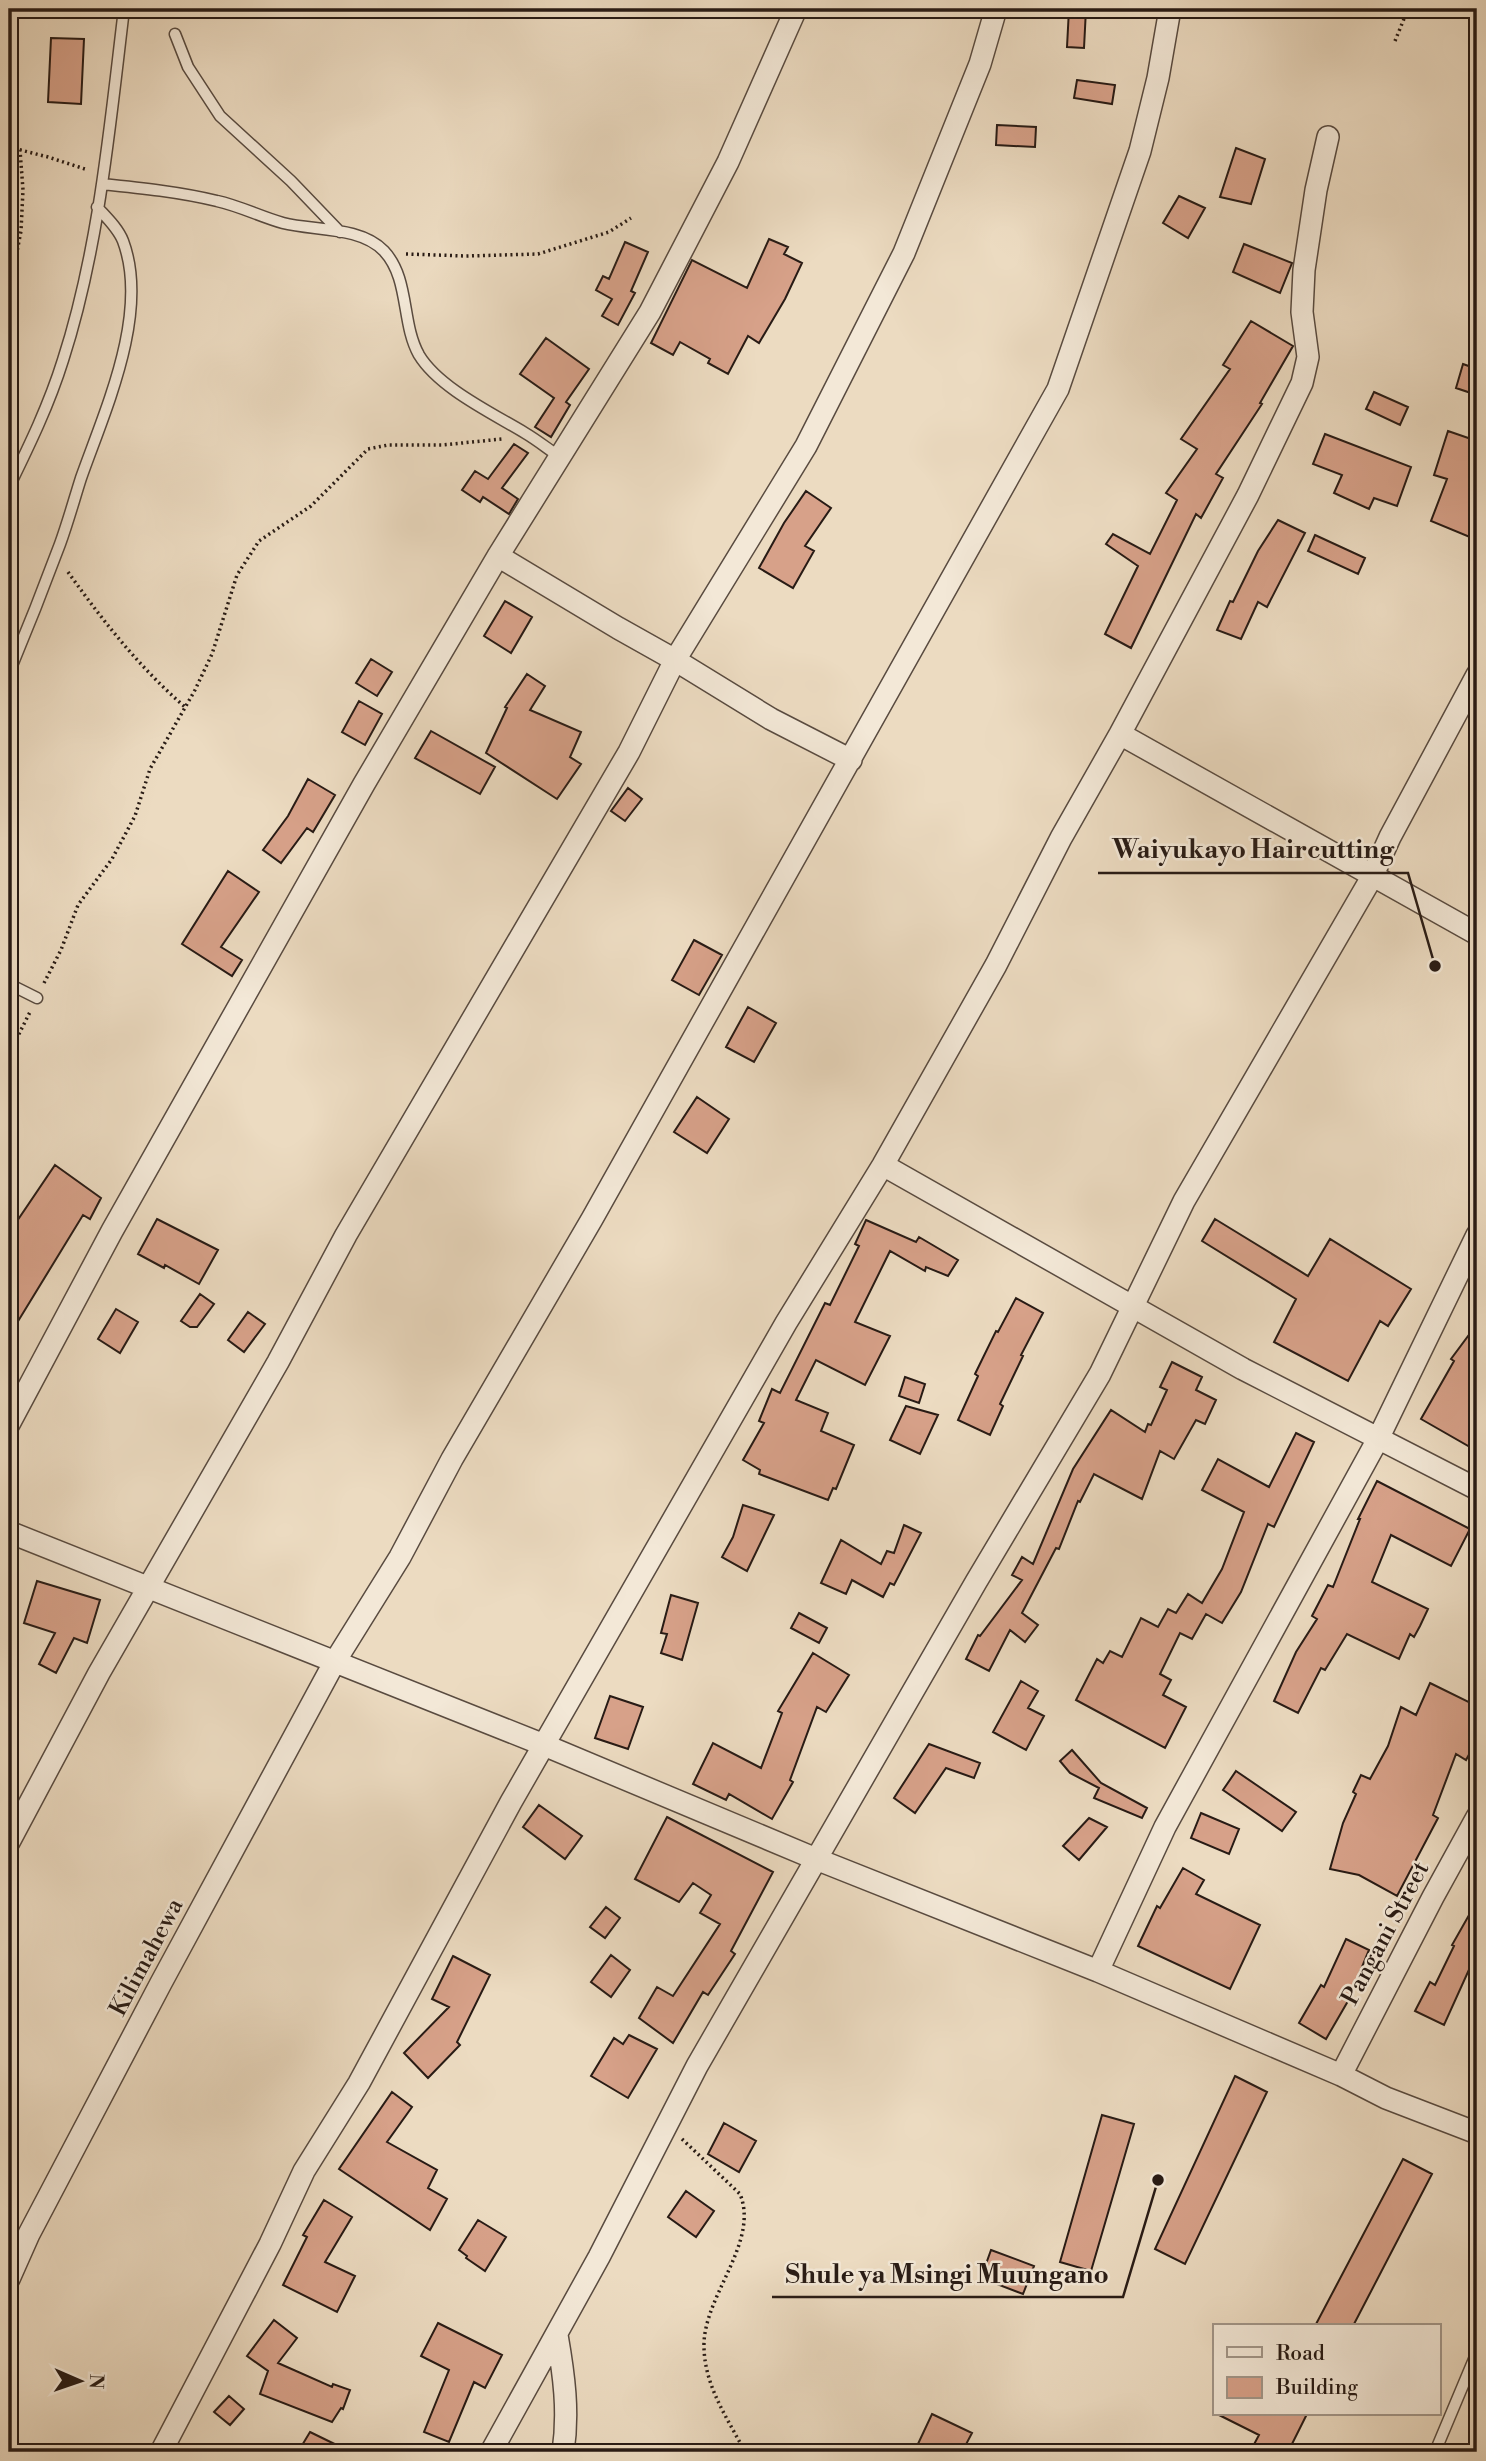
<svg xmlns="http://www.w3.org/2000/svg" width="1486" height="2461" viewBox="0 0 1486 2461" font-family="'Libre Bodoni',serif">
<style>
.building{fill:#d7a189;stroke:#281b15;stroke-width:2}
.lines{fill:none;stroke-linecap:round;stroke-linejoin:round}
.service-casing{stroke:#594b40;stroke-width:13}
.minor-casing{stroke:#594b40;stroke-width:24}
.path{stroke:#281b15;stroke-width:3.5;stroke-dasharray:2 3.5;stroke-linecap:butt}
.service{stroke:#f3e8d7;stroke-width:10}
.minor{stroke:#f3e8d7;stroke-width:21}
.labels{text-anchor:middle;stroke-width:5;stroke-linejoin:round;paint-order:stroke}
.street-label{font-size:24px;fill:#281b15;stroke:#f3e8d7}
.leader{fill:none;stroke:#281b15;stroke-width:2.5}
.callout-dot{fill:#281b15;stroke:#f3e8d7;stroke-width:2.5}
.callout-label{font-size:26px;text-anchor:middle;font-weight:bold;fill:#281b15;stroke:#f3e8d7;stroke-width:5;stroke-linejoin:round;paint-order:stroke}
</style>
<rect width="100%" height="100%" fill="#ecdbc1"/>
<filter id="stains"><feTurbulence type="fractalNoise" baseFrequency=".00286" numOctaves="4"/><feColorMatrix values="0 0 0 0 .2 0 0 0 0 .09 0 0 0 0 .02 0 0 0 .5 -.17"/></filter>
<radialGradient id="worn" r=".72"><stop offset=".6" stop-color="#630" stop-opacity="0"/><stop offset="1" stop-color="#630" stop-opacity=".3"/></radialGradient>
<path class="building" d="M 1069,9 L 1086,9 L 1084,48 L 1067,47 Z
M 51,38 L 84,39 L 81,104 L 48,102 Z
M 1077,80 L 1115,85 L 1112,104 L 1074,98 Z
M 997,125 L 1036,127 L 1035,147 L 996,145 Z
M 1236,148 L 1265,159 L 1251,204 L 1220,197 Z
M 1179,196 L 1205,208 L 1188,238 L 1163,223 Z
M 769,239 L 788,247 L 784,254 L 802,263 L 785,299 L 759,343 L 748,336 L 728,374 L 708,363 L 710,359 L 680,342 L 673,355 L 651,343 L 692,260 L 747,288 Z
M 625,242 L 648,252 L 631,291 L 635,293 L 618,325 L 602,316 L 612,299 L 596,290 L 603,276 L 609,279 Z
M 1244,244 L 1292,263 L 1280,293 L 1233,272 Z
M 1251,321 L 1293,346 L 1260,403 L 1262,404 L 1216,474 L 1223,478 L 1201,518 L 1196,514 L 1131,648 L 1105,634 L 1138,566 L 1106,544 L 1113,534 L 1150,554 L 1177,500 L 1166,493 L 1197,449 L 1181,439 L 1230,369 L 1223,365 Z
M 546,338 L 589,369 L 566,402 L 570,405 L 551,437 L 535,427 L 554,398 L 520,374 Z
M 1463,364 L 1477,369 L 1477,395 L 1456,388 Z
M 1374,392 L 1408,407 L 1400,425 L 1366,409 Z
M 1448,431 L 1477,441 L 1477,540 L 1431,521 L 1447,479 L 1434,475 Z
M 1325,434 L 1411,467 L 1397,506 L 1374,498 L 1369,509 L 1334,493 L 1342,475 L 1313,464 Z
M 514,444 L 528,453 L 502,488 L 518,499 L 509,514 L 483,497 L 480,502 L 462,490 L 475,471 L 488,479 Z
M 806,491 L 831,508 L 805,546 L 814,551 L 793,588 L 759,568 L 784,523 Z
M 1278,520 L 1305,533 L 1267,607 L 1258,602 L 1241,639 L 1217,630 L 1230,601 L 1233,602 L 1258,551 Z
M 1315,535 L 1365,558 L 1358,574 L 1308,551 Z
M 505,601 L 532,617 L 511,653 L 484,636 Z
M 371,659 L 392,672 L 377,696 L 356,683 Z
M 527,674 L 545,686 L 530,710 L 581,732 L 570,757 L 581,764 L 557,799 L 486,753 L 507,708 L 505,707 Z
M 359,701 L 382,714 L 365,745 L 342,732 Z
M 431,731 L 495,767 L 480,794 L 415,758 Z
M 308,779 L 335,795 L 313,832 L 307,828 L 281,863 L 263,850 L 288,816 Z
M 628,788 L 642,799 L 625,821 L 611,811 Z
M 228,871 L 259,892 L 221,947 L 242,960 L 232,976 L 182,944 Z
M 694,940 L 722,955 L 699,995 L 672,980 Z
M 748,1007 L 776,1023 L 754,1062 L 726,1047 Z
M 697,1097 L 729,1119 L 707,1153 L 674,1132 Z
M 55,1165 L 101,1198 L 90,1219 L 83,1215 L 9,1336 L 9,1244 L 15,1233 L 11,1230 Z
M 157,1219 L 218,1250 L 199,1284 L 165,1265 L 164,1268 L 138,1254 Z
M 1215,1219 L 1308,1276 L 1330,1239 L 1411,1289 L 1388,1326 L 1380,1321 L 1348,1381 L 1274,1342 L 1296,1299 L 1202,1241 Z
M 866,1220 L 916,1242 L 919,1237 L 958,1260 L 948,1276 L 926,1267 L 925,1271 L 890,1251 L 855,1322 L 890,1336 L 865,1385 L 816,1360 L 796,1400 L 828,1413 L 821,1431 L 854,1445 L 836,1489 L 833,1488 L 828,1500 L 759,1474 L 760,1470 L 743,1460 L 764,1423 L 759,1421 L 772,1389 L 780,1393 L 825,1303 L 830,1305 L 859,1246 L 855,1244 Z
M 200,1294 L 214,1304 L 197,1327 L 190,1327 L 181,1321 Z
M 1016,1298 L 1043,1313 L 1021,1355 L 1023,1356 L 1000,1404 L 1003,1406 L 990,1435 L 958,1420 L 978,1376 L 975,1374 L 996,1331 L 998,1332 Z
M 116,1309 L 138,1322 L 120,1353 L 98,1339 Z
M 248,1312 L 265,1324 L 244,1352 L 228,1340 Z
M 1477,1324 L 1477,1451 L 1421,1419 L 1454,1361 L 1451,1359 Z
M 1172,1362 L 1202,1377 L 1196,1390 L 1216,1400 L 1205,1424 L 1196,1420 L 1174,1459 L 1160,1451 L 1142,1499 L 1094,1474 L 1080,1502 L 1078,1501 L 1059,1549 L 1056,1548 L 1022,1613 L 1038,1625 L 1025,1642 L 1010,1630 L 989,1671 L 966,1659 L 978,1635 L 980,1636 L 1022,1580 L 1012,1575 L 1022,1557 L 1033,1564 L 1073,1469 L 1111,1410 L 1145,1432 L 1148,1424 L 1151,1425 L 1167,1390 L 1160,1387 Z
M 905,1377 L 925,1384 L 919,1403 L 899,1396 Z
M 906,1406 L 938,1415 L 920,1454 L 890,1440 Z
M 1296,1433 L 1314,1442 L 1274,1527 L 1268,1524 L 1241,1592 L 1222,1623 L 1206,1614 L 1192,1639 L 1180,1633 L 1160,1674 L 1171,1680 L 1163,1695 L 1186,1707 L 1165,1748 L 1076,1700 L 1097,1659 L 1103,1663 L 1110,1651 L 1122,1657 L 1141,1618 L 1158,1627 L 1168,1609 L 1176,1613 L 1188,1594 L 1202,1603 L 1222,1569 L 1244,1512 L 1202,1490 L 1218,1459 L 1269,1487 Z
M 1377,1481 L 1470,1529 L 1451,1566 L 1391,1535 L 1372,1582 L 1428,1609 L 1420,1626 L 1414,1637 L 1410,1634 L 1399,1659 L 1347,1634 L 1325,1670 L 1321,1668 L 1298,1713 L 1274,1701 L 1296,1652 L 1317,1619 L 1312,1616 L 1328,1585 L 1333,1587 L 1360,1519 L 1358,1519 Z
M 743,1505 L 774,1515 L 747,1571 L 722,1557 L 733,1537 Z
M 904,1525 L 921,1533 L 894,1585 L 890,1583 L 883,1597 L 852,1580 L 846,1594 L 821,1583 L 841,1540 L 881,1564 L 887,1551 L 894,1553 Z
M 37,1581 L 100,1600 L 87,1643 L 74,1638 L 56,1673 L 39,1664 L 55,1633 L 24,1623 Z
M 671,1595 L 698,1603 L 682,1660 L 661,1653 L 667,1634 L 661,1633 Z
M 799,1613 L 827,1628 L 819,1643 L 791,1628 Z
M 813,1653 L 849,1675 L 826,1712 L 817,1707 L 790,1780 L 793,1782 L 772,1819 L 729,1794 L 726,1800 L 693,1784 L 713,1743 L 761,1768 L 782,1713 L 778,1711 Z
M 1021,1681 L 1038,1691 L 1028,1708 L 1044,1716 L 1026,1750 L 993,1732 Z
M 1430,1683 L 1477,1706 L 1477,1740 L 1466,1760 L 1456,1754 L 1433,1815 L 1438,1818 L 1397,1896 L 1359,1875 L 1330,1869 L 1343,1823 L 1356,1794 L 1353,1792 L 1361,1775 L 1370,1779 L 1388,1746 L 1401,1707 L 1416,1715 Z
M 610,1696 L 643,1707 L 628,1749 L 595,1738 Z
M 929,1744 L 980,1763 L 974,1778 L 946,1768 L 915,1813 L 894,1798 Z
M 1072,1750 L 1101,1783 L 1147,1808 L 1142,1818 L 1094,1798 L 1099,1788 L 1070,1773 L 1060,1761 Z
M 1236,1771 L 1296,1812 L 1282,1831 L 1223,1790 Z
M 539,1805 L 582,1836 L 565,1859 L 523,1827 Z
M 1201,1813 L 1239,1829 L 1229,1854 L 1191,1838 Z
M 667,1817 L 773,1872 L 731,1951 L 735,1954 L 708,1995 L 703,1992 L 673,2043 L 639,2018 L 657,1987 L 673,1996 L 720,1924 L 700,1913 L 711,1895 L 693,1883 L 679,1902 L 635,1879 Z
M 1089,1818 L 1107,1827 L 1079,1860 L 1063,1846 Z
M 1183,1868 L 1204,1880 L 1196,1894 L 1260,1925 L 1230,1989 L 1138,1946 L 1157,1906 L 1160,1908 Z
M 1477,1901 L 1477,1952 L 1444,2025 L 1415,2011 L 1430,1982 L 1435,1985 L 1454,1946 L 1452,1945 Z
M 606,1907 L 620,1918 L 605,1938 L 590,1927 Z
M 1346,1939 L 1369,1950 L 1348,2001 L 1326,2039 L 1299,2023 L 1321,1985 L 1324,1987 Z
M 611,1955 L 630,1970 L 611,1997 L 591,1982 Z
M 453,1956 L 490,1975 L 457,2042 L 460,2045 L 428,2078 L 404,2053 L 449,2007 L 432,1999 Z
M 629,2035 L 657,2049 L 628,2098 L 591,2076 L 614,2038 L 623,2044 Z
M 1235,2076 L 1267,2092 L 1185,2264 L 1155,2249 Z
M 392,2092 L 412,2107 L 387,2142 L 437,2170 L 428,2188 L 447,2199 L 430,2230 L 339,2169 Z
M 1102,2115 L 1134,2124 L 1091,2271 L 1060,2262 Z
M 724,2123 L 756,2141 L 739,2172 L 708,2154 Z
M 1403,2159 L 1432,2174 L 1353,2326 L 1315,2326 Z
M 686,2191 L 714,2211 L 696,2237 L 668,2217 Z
M 324,2200 L 352,2217 L 325,2262 L 355,2276 L 337,2312 L 283,2285 L 307,2237 L 303,2235 Z
M 478,2220 L 506,2237 L 485,2271 L 466,2258 L 467,2256 L 459,2250 Z
M 991,2250 L 1034,2266 L 1023,2294 L 981,2278 Z
M 274,2320 L 297,2338 L 278,2363 L 332,2387 L 333,2384 L 350,2390 L 343,2409 L 341,2408 L 332,2422 L 260,2394 L 268,2371 L 247,2356 Z
M 438,2323 L 502,2355 L 485,2388 L 474,2382 L 449,2442 L 424,2432 L 449,2370 L 421,2356 Z
M 229,2396 L 244,2409 L 230,2425 L 214,2412 Z
M 932,2414 L 972,2433 L 962,2452 L 931,2452 L 917,2446 Z
M 1217,2414 L 1307,2414 L 1288,2452 L 1250,2452 L 1259,2435 Z
M 310,2432 L 351,2452 L 298,2452 Z"/>
<g class="lines">
<g class="service-casing">
<path id="service" d="M 175,34 L 188,67 L 220,116 L 291,181 L 340,232
M 102,184 C 141,188 180,192 217,201 C 240,206 261,217 283,223 C 314,231 360,226 384,251 C 410,279 401,323 419,355 C 439,388 492,413 525,433 C 537,440 548,449 560,457
M 9,487 C 29,446 49,405 63,360 C 99,249 110,124 124,9
M 9,673 C 27,630 44,587 60,544 C 68,522 74,500 81,478 C 105,410 150,313 123,241 C 118,228 106,217 97,207
M 9,984 L 37,998
M 1435,2452 L 1477,2352"/>
</g>
<g class="minor-casing">
<path id="minor" d="M 498,556 L 618,628 L 675,660 L 771,719 L 851,760
M 1120,734 L 1477,934
M 883,1165 L 1243,1369 L 1477,1489
M 9,1424 L 112,1231 L 364,784 L 498,556 L 650,312 L 728,162 L 796,9
M 9,1532 L 544,1745 L 816,1859 L 1098,1971 L 1341,2075 L 1386,2098 L 1477,2133
M 9,1842 L 99,1673 L 278,1362 L 346,1235 L 629,752 L 675,660 L 806,446 L 904,253 L 980,64 L 996,9
M 1098,1971 L 1165,1827 L 1378,1439 L 1477,1235
M 1341,2075 L 1433,1897 L 1477,1817
M 9,2279 L 29,2234 L 161,1983 L 334,1663 L 400,1557 L 452,1459 L 592,1219 L 1058,389 L 1140,151 L 1158,78 L 1170,9
M 557,2335 C 564,2375 569,2412 563,2452
M 161,2452 L 270,2244 L 304,2171 L 359,2083 L 511,1802 L 786,1323 L 883,1165 L 996,965 L 1061,838 L 1120,734 L 1248,495 L 1302,383 L 1308,357 L 1302,312 L 1304,270 L 1316,190 L 1328,137
M 491,2452 L 599,2257 L 697,2066 L 976,1582 L 1100,1374 L 1184,1201 L 1372,877 L 1390,837 L 1477,675"/>
</g>
<path class="path" d="M 1395,41 L 1408,9
M 9,147 L 48,157 L 88,170
M 406,254 L 466,256 L 538,254 L 609,232 L 631,218
M 9,293 L 21,231 L 23,190 L 20,150
M 68,572 C 103,621 139,667 185,707
M 44,983 L 61,950 L 78,905 L 112,859 L 135,816 L 150,769 L 195,690 L 212,654 L 237,575 L 259,541 L 311,506 L 368,449 L 388,445 L 442,445 L 502,439
M 9,1054 L 30,1012
M 682,2139 L 740,2194 C 760,2243 702,2297 704,2348 C 705,2387 728,2419 745,2452"/>
<use href="#service" class="service"/>
<use href="#minor" class="minor"/>
</g>
<g class="labels">
<g class="street-label">
<text transform="translate(1385 1933) rotate(-62)" y="8">Pangani Street</text>
<text transform="translate(146 1957) rotate(-62)" y="8">Kilimahewa</text>
</g>
</g>
<path class="leader" d="M1435 966L1408 873H1098M1158 2180L1123 2297H772"/>
<g class="callout-dot">
<circle cx="1435" cy="966" r="7"/>
<circle cx="1158" cy="2180" r="7"/>
</g>
<g class="callout-label">
<text x="1253" y="858">Waiyukayo Haircutting</text>
<text x="947" y="2283">Shule ya Msingi Muungano</text>
</g>
<rect width="1486" height="2461" fill="none" stroke="#ecdbc1" stroke-width="35"/>
<rect x="10" y="10" width="1465" height="2440" fill="none" stroke="#281b15" stroke-width="3.5"/>
<rect x="18" y="18" width="1451" height="2426" fill="none" stroke="#281b15" stroke-width="2"/>
<rect x="1213" y="2324" width="228" height="91" fill="#f3e8d7" stroke="#a29689" stroke-width="2"/>
<rect x="1227" y="2347" width="35" height="10" fill="#f3e8d7" stroke="#a29689" stroke-width="2"/>
<text x="1276" y="2360" font-size="21" fill="#281b15">Road</text>
<rect x="1227" y="2377" width="35" height="21" fill="#d7a189" stroke="#a29689" stroke-width="2"/>
<text x="1276" y="2394" font-size="21" fill="#281b15">Building</text>
<g transform="translate(80 2381) rotate(92)" stroke="#f3e8d7" stroke-width="5" paint-order="stroke">
<path d="M0-5L12 26L0 18L-12 26Z" fill="#281b15"/>
<text y="-10" font-size="19" font-weight="bold" text-anchor="middle" fill="#281b15">N</text>
</g>
<rect width="100%" height="100%" filter="url(#stains)"/>
<rect width="100%" height="100%" fill="url(#worn)"/>
</svg>
